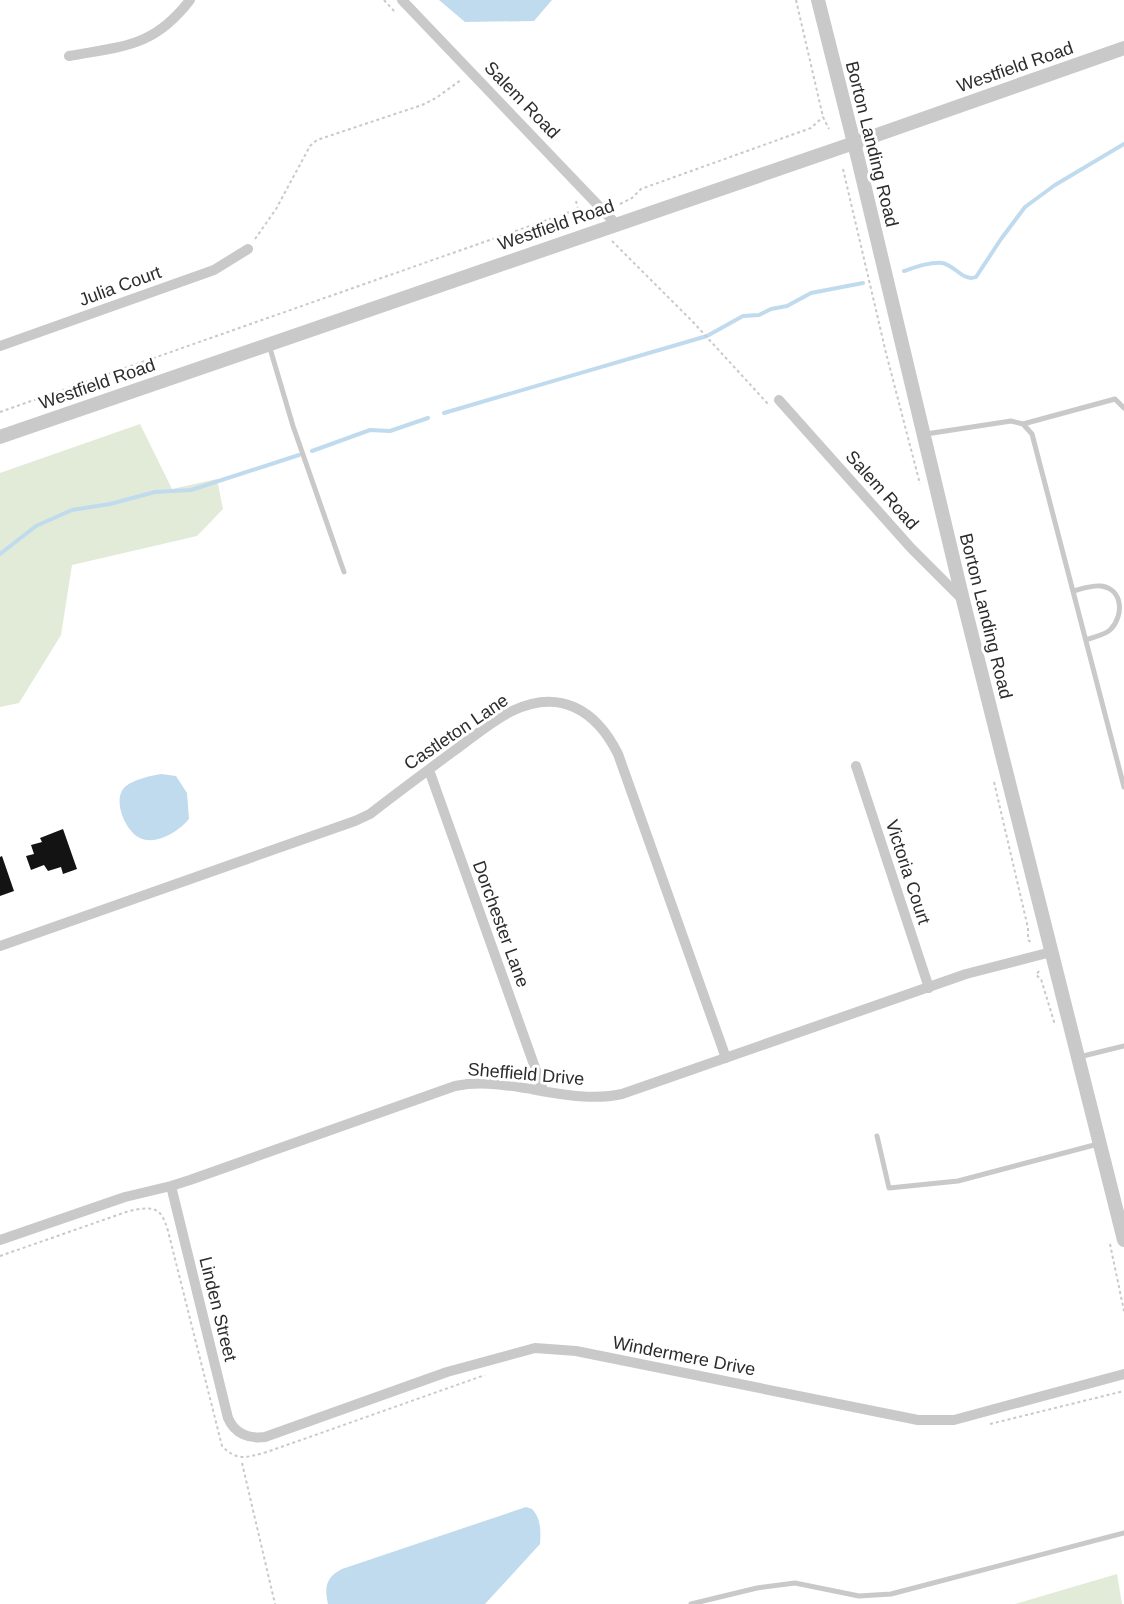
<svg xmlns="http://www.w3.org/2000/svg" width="1124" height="1604" viewBox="0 0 1124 1604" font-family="Helvetica,sans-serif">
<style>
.green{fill:#e1ebd7}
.water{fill:#c1dbee}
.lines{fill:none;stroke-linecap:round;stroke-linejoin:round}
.stream{stroke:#c1dbee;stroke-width:4}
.building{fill:#131313}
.path{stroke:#c9c9c9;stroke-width:2;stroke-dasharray:3 3;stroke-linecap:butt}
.service{stroke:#c9c9c9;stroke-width:5}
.minor{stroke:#c9c9c9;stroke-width:10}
.tertiary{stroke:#c9c9c9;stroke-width:14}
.labels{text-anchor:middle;stroke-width:6;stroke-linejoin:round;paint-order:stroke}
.street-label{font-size:18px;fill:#2c2c2c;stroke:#fff}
</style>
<rect width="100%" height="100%" fill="#fff"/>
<path class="green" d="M 140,424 L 172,489 L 217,479 L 223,509 L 197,536 L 72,565 L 61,635 L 19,703 L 0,707 L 0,473 Z
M 1117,1574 L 1122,1604 L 1015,1604 Z"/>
<path class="water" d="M 439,0 L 552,0 L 534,21 L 465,22 Z
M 161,774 L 176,776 L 187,793 L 189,819 C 179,831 156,846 140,838 C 125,831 111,798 126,786 C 135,779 150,776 161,774 Z
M 526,1507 L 532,1509 C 541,1518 541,1532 540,1544 L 485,1604 L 328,1604 C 324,1587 326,1577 342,1569 Z"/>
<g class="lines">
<path class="stream" d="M 904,271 C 916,267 929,262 942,263 C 955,265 963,282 976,277 L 1001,239 L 1025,207 L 1055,185 L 1124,144
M 444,413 L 707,336 L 743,316 L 759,315 L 771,309 L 787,306 L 811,293 L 863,283
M 312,451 L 370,430 L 390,431 L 428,418
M 0,554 L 36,526 L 72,510 L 110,504 L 155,492 L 191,490 L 299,455"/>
</g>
<path class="building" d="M 63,829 L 77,869 L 63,874 L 61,867 L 48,871 L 44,865 L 31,870 L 26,856 L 34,854 L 31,845 L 42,842 L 40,838 Z
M 2,856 L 14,891 L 0,896 L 0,857 Z"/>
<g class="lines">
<path class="path" d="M 384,0 L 394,11
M 796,0 L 823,117 L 829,129
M 843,169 L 886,353 L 920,484
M 620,204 L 632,198 L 641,189 L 811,128 L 823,117
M 255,239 L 276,209 L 310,146 L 317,140 L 422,105 L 436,98 L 461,80
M 612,241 L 693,322 L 768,404
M 0,412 L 578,209 L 576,201
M 994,782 L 1028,928 L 1028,940 L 1031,942
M 1039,971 L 1036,975 L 1041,979 L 1055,1025
M 1110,1244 L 1124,1311
M 0,1256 L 129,1211 C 153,1206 161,1206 168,1231 L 222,1446 C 237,1462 248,1457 267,1452 L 485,1375
M 990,1424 L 1124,1391
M 242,1463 L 275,1604"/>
<path class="service" d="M 269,345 L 293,426 L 344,572
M 1023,424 L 1115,399 L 1124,408
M 926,434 L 1011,421 L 1023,424 L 1032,434 L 1124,787
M 1073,591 C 1081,589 1092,585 1101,586 C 1123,589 1124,615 1111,629 C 1106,635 1093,637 1086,640
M 1079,1057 L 1124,1046
M 877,1136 L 889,1188 L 958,1181 L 1098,1144
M 691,1604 L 757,1588 L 795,1583 L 859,1596 L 891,1594 L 1124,1533"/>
<path class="minor" d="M 402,0 L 616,224
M 69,56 C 124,46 154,47 190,0
M 0,346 L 214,270 L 248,249
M 779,400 L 911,548 L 963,600
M 856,766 L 929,988
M 429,770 L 543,1090
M 0,946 L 355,821 L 370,814 C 397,793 424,773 451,753 C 471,739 491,721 512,711 C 560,688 596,710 618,754 L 726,1058
M 171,1186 L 228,1418 C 235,1434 249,1439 265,1437 L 447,1372 L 535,1348 L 576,1351 L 918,1420 L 954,1420 L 1124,1374
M 0,1240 L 125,1197 L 171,1186 L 190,1180 L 455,1086 C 510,1075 567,1106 622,1094 L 966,974 L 1051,952"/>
<path class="tertiary" d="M 818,0 L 858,159 L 963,600 L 1124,1240
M 0,437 L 854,143 L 1124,48"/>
</g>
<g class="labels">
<g class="street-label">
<text transform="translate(1015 67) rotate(-19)" y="6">Westfield Road</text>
<text transform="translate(522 100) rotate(46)" y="6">Salem Road</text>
<text transform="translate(872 144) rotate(76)" y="6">Borton Landing Road</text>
<text transform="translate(556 225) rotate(-19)" y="6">Westfield Road</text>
<text transform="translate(120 286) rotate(-20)" y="6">Julia Court</text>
<text transform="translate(97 384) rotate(-19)" y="6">Westfield Road</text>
<text transform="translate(882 490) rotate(48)" y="6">Salem Road</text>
<text transform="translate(986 616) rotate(76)" y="6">Borton Landing Road</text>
<text transform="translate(456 732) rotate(-34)" y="6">Castleton Lane</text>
<text transform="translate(908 872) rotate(72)" y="6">Victoria Court</text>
<text transform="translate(501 924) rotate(70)" y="6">Dorchester Lane</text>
<text transform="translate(526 1074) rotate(5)" y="6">Sheffield Drive</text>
<text transform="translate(218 1309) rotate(76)" y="6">Linden Street</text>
<text transform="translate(684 1356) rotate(11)" y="6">Windermere Drive</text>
</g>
</g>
</svg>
